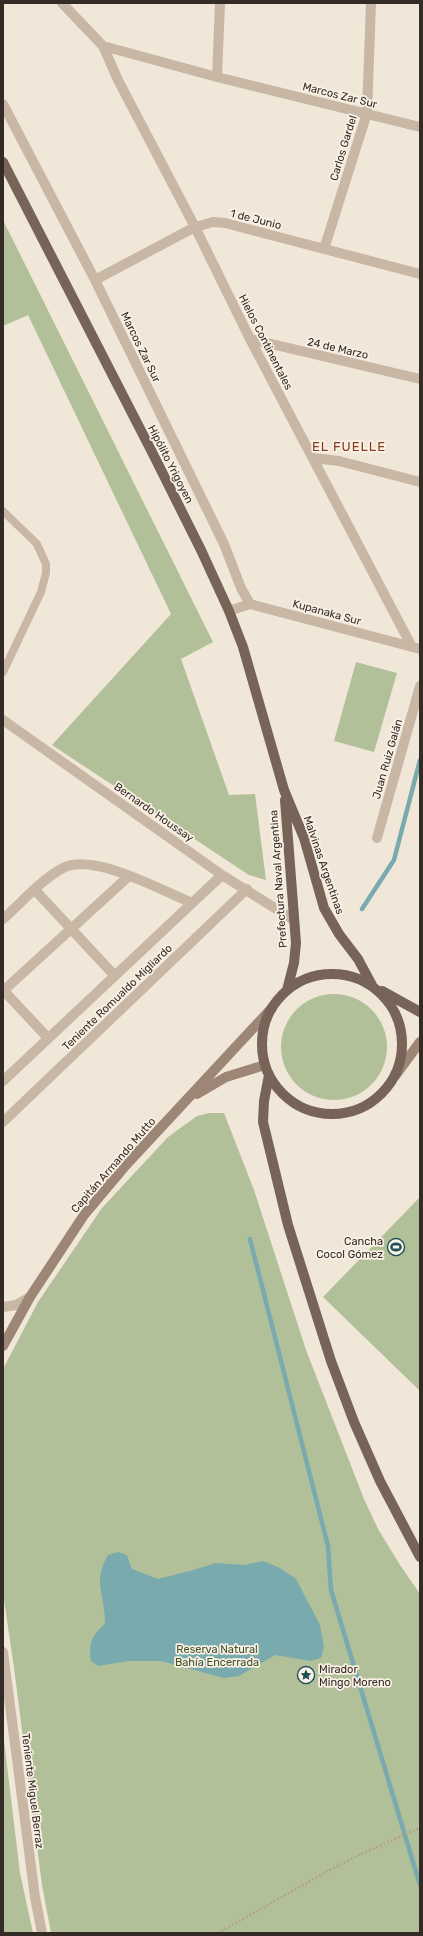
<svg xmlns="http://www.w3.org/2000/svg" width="423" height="1936" viewBox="0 0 423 1936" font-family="Rubik,sans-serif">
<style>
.green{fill:#b1c099}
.water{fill:#78aaae}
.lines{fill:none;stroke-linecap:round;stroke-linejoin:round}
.stream{stroke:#78aaae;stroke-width:4.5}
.path{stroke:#b5a18f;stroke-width:2.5;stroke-dasharray:2 2;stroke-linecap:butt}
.lane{stroke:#c9b7a5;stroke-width:8}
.street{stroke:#c9b7a5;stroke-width:10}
.secondary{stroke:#9d8676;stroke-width:10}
.primary{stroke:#776357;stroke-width:10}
.labels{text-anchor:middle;stroke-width:3.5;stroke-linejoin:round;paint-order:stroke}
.street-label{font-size:11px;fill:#352b26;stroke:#f9f1e5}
.poi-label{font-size:11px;fill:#352b26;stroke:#f9f1e5;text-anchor:end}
.park-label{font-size:11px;fill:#42532a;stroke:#f9f1e5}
.quarter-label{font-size:13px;letter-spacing:1px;fill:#843b1f;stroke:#f9f1e5}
</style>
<rect width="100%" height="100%" fill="#f1e7d9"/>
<path class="green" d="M 3,220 L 213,642 L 181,659 L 229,795 L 255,794 L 266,880 L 249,875 L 52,745 L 171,614 L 28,315 L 3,326 Z
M 356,662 L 397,673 L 374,752 L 334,741 Z
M281 1047a53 53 0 1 1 106 0a53 53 0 1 1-106 0Z
M 209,1113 L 224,1113 L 254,1190 L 306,1350 L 364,1499 L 378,1529 L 400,1565 L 420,1594 L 420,1933 L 51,1933 L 42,1885 L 14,1668 L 3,1593 L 3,1369 L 38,1302 L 102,1208 L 168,1137 L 197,1116 Z
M 420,1197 L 420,1391 L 323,1297 Z
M 3,1732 L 20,1873 L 33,1933 L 3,1933 Z"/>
<path class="water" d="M 118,1552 L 127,1555 L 132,1569 L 158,1579 L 190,1571 L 216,1563 L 244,1565 L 263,1561 L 280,1568 L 296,1579 L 320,1625 L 324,1647 L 321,1658 L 310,1661 L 275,1655 L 239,1676 L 224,1678 L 161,1661 L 128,1661 L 99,1666 L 91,1661 C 88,1642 92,1637 105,1623 C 105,1594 92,1583 108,1555 Z"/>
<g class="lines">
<path class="stream" d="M 362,909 L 394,860 L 420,760
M 250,1239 L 328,1546 L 331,1590 L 420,1885"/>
<path class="path" d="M 218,1933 L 326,1872 L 361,1854 L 420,1828"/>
<path class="lane" d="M 3,511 L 37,544 L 46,564 L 46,573 L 41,592 L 3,672"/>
<path class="street" d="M 62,3 L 103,46 L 217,77 L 420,127
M 103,46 L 118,80 L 195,227 L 250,339 L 412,647
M 217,77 L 220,3
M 3,104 L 95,280 L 224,544 L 241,588 L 250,604
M 324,249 L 367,113 L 371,3
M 95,280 L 195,227 L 213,222 L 225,223 L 420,274
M 250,339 L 420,379
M 313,458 L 339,461 L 420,482
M 229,611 L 250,604 L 420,649
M 3,720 L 222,875 L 294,920
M 377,838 L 420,686
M 35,890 L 115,976
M 3,919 C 21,903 42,879 63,868 C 93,852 163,891 192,903
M 3,990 L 48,1038
M 3,991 L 129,876
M 3,1081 L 222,875
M 3,1122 L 247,889
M 3,1307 L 16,1305 L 30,1297
M 3,1652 L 35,1897 L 42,1933"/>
<path class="secondary" d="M 395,1076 L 420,1042
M 197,1094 L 226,1077 L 265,1065
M 3,1346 L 30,1297 L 84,1215 L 126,1165 L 272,1008"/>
<path class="primary" d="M 3,162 L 153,454 L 201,550 L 229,611 L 243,647 L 284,790 L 304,838 L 324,908 L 339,934 L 358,959 L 372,985
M 285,800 L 296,943 L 294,963 L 287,990
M262 1044a70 70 0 1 1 140 0a70 70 0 1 1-140 0Z
M 382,991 L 420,1012
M 269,1075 L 264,1101 L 263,1122 L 288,1225 L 331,1361 L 354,1422 L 380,1481 L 420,1557"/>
</g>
<defs>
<g id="stadium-ring" transform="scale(0.9)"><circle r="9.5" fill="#f9f1e5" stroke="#1c5056" stroke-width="1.5"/><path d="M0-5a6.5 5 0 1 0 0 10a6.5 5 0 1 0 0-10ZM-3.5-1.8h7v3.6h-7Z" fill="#1c5056"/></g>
<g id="sight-ring" transform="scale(0.9)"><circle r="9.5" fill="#f9f1e5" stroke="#1c5056" stroke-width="1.5"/><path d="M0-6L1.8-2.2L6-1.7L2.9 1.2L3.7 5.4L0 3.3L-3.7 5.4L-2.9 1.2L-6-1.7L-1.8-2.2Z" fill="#1c5056"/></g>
</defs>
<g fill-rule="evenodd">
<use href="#stadium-ring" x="396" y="1247"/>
<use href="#sight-ring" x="306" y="1675"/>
</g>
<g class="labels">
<g class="street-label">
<text transform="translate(340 95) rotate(14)" y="4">Marcos Zar Sur</text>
<text transform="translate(343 148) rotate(-73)" y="4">Carlos Gardel</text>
<text transform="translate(256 219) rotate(14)" y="4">1 de Junio</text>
<text transform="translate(266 342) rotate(63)" y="4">Hielos Continentales</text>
<text transform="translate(141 347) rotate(64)" y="4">Marcos Zar Sur</text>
<text transform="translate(338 348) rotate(13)" y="4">24 de Marzo</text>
<text transform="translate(171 464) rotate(63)" y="4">Hipólito Yrigoyen</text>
<text transform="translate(327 612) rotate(15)" y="4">Kupanaka Sur</text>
<text transform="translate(387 759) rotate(-74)" y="4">Juan Ruiz Galán</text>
<text transform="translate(154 812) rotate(35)" y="4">Bernardo Houssay</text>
<text transform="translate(324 865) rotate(71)" y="4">Malvinas Argentinas</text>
<text transform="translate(278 879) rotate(-94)" y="4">Prefectura Naval Argentina</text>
<text transform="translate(117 997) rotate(-44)" y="4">Teniente Romualdo Migliardo</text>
<text transform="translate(113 1165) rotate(-49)" y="4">Capitán Armando Mutto</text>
<text transform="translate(33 1791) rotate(83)" y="4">Teniente Miguel Berraz</text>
</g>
<g class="poi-label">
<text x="383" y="1245">Cancha<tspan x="383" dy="13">Cocol Gómez</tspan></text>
<text x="319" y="1673" text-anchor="start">Mirador<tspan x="319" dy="13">Mingo Moreno</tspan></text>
</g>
<g class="park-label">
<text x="217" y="1653">Reserva Natural<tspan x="217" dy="13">Bahía Encerrada</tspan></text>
</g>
<g class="quarter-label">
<text x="349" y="451">EL FUELLE</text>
</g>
</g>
<rect width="423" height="1936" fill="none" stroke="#352b26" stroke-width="8"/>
</svg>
